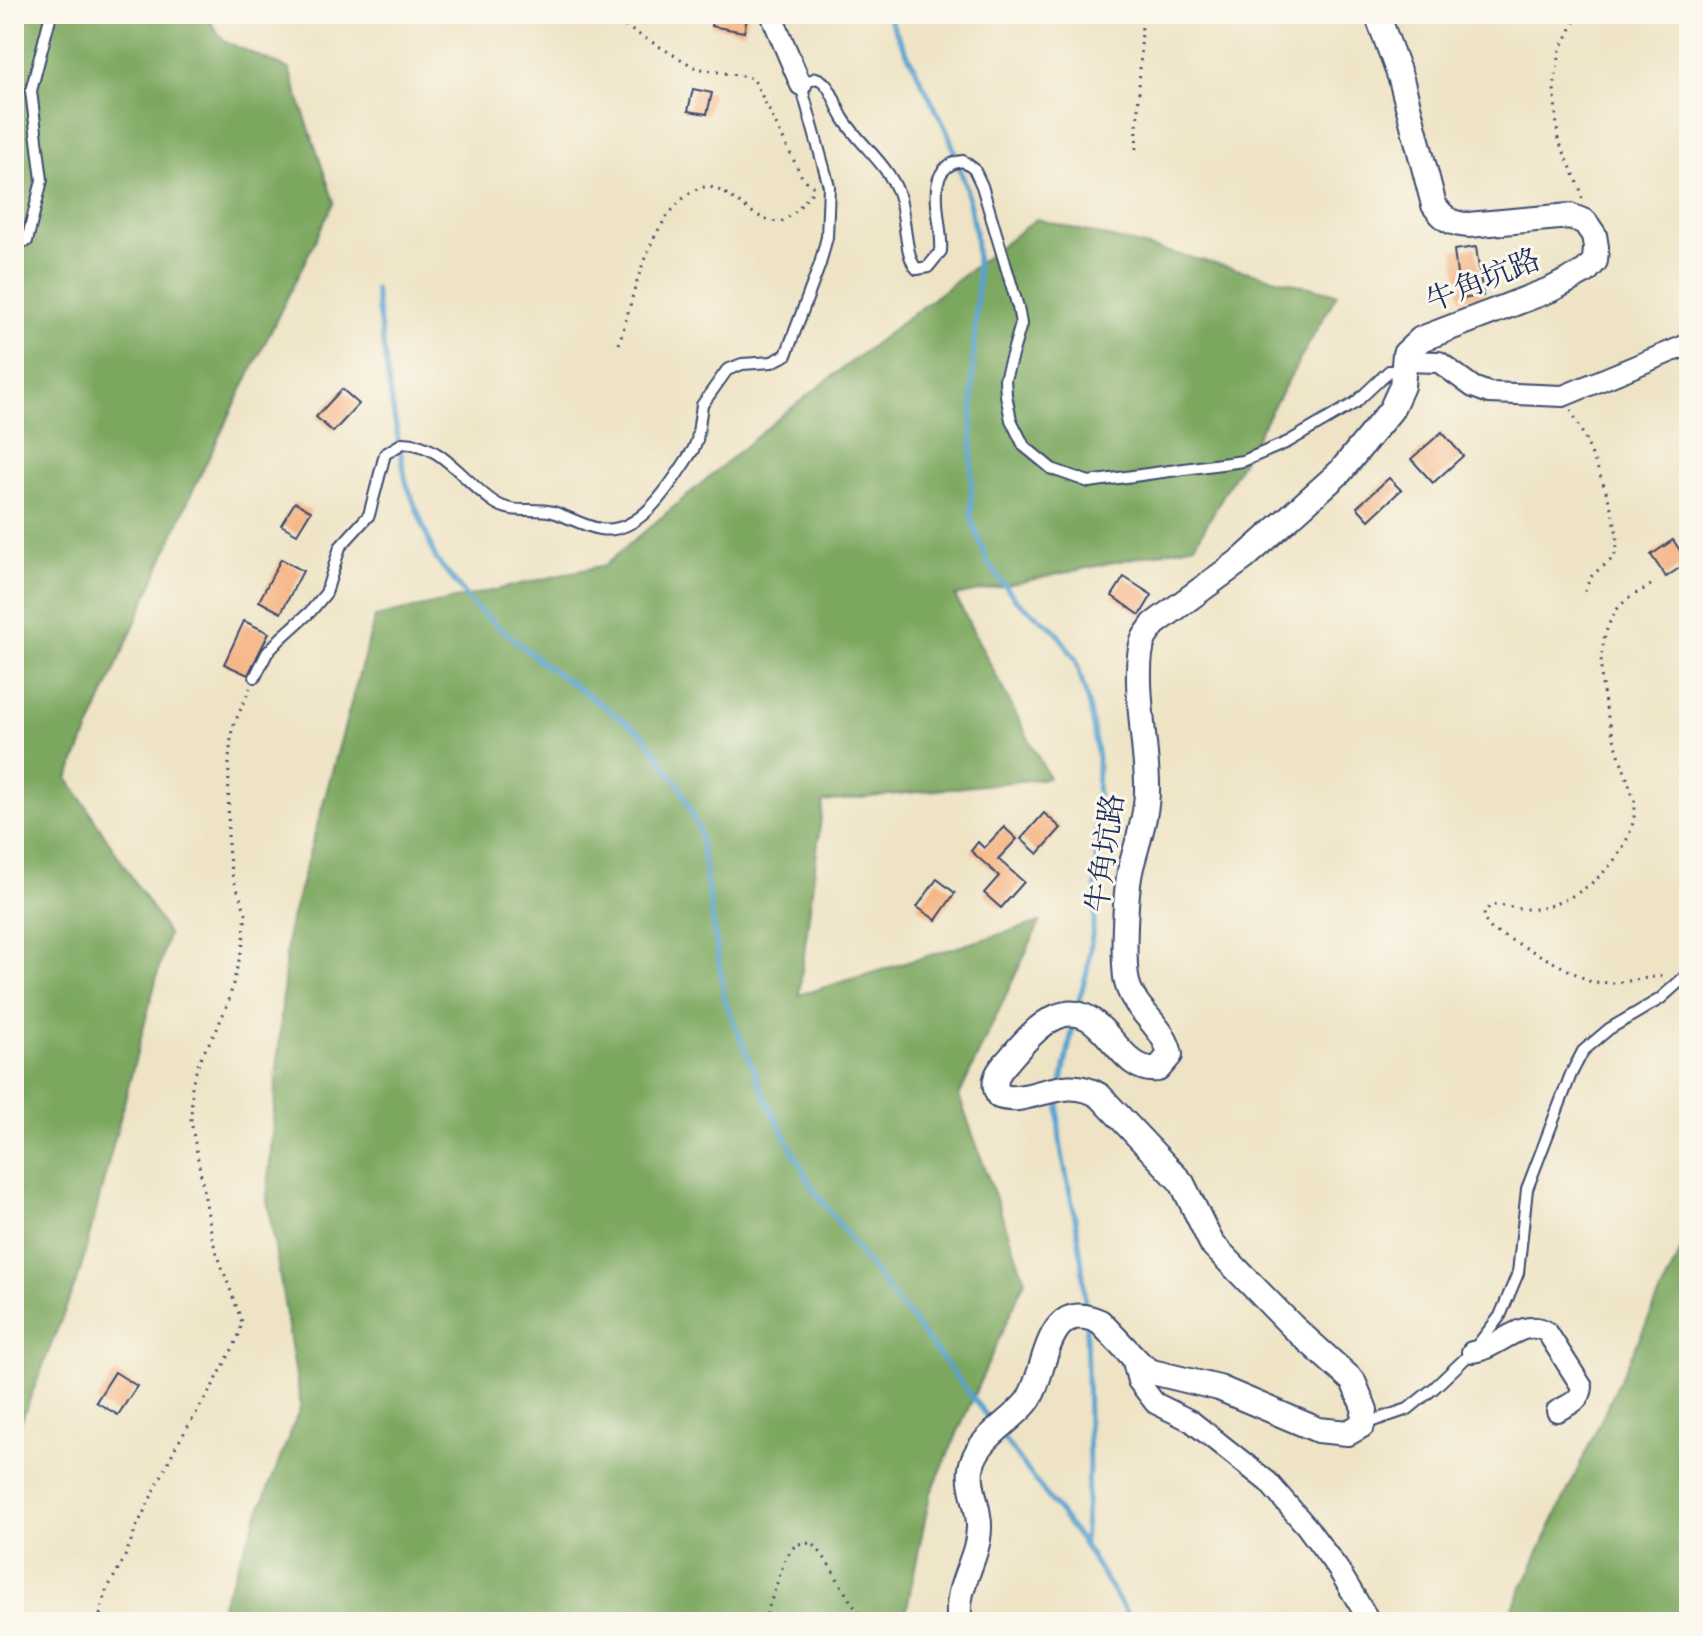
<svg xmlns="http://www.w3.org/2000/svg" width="1703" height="1636" viewBox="0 0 1703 1636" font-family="'Gentium Book Plus','Noto Serif TC',serif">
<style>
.forest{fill:#7ca75f;stroke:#4c6b5e;stroke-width:2}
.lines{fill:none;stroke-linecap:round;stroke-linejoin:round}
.stream{stroke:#57a2cf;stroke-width:5}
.building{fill:#f5b07e}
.service-casing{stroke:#3b4a6d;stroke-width:14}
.minor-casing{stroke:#3b4a6d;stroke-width:24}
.tertiary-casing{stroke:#3b4a6d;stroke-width:28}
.path{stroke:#3b4a6d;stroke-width:3;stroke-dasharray:2 6;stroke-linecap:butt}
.service{stroke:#fff;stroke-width:10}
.minor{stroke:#fff;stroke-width:20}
.tertiary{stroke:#fff;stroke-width:24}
.labels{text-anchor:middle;stroke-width:6;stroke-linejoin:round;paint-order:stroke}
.street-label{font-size:30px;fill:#1b2f5e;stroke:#fbf7ec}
</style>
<rect width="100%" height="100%" fill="#fbf7ec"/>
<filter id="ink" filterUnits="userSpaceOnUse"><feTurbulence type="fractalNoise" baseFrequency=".0125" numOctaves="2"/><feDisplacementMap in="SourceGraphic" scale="16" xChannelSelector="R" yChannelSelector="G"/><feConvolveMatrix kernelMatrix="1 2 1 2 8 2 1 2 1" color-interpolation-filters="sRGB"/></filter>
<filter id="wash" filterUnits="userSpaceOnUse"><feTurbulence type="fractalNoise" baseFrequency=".006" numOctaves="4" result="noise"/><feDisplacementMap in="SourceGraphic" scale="32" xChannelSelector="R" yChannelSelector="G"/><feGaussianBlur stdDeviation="1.8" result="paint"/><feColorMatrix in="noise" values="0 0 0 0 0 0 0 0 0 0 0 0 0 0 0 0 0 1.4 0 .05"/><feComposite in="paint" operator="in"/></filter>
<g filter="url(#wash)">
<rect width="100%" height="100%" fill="#eee3c4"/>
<path class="forest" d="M 14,14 L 205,14 L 224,41 L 289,69 L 334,202 L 191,494 L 68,778 L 168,934 L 80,1272 L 14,1439 Z
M 1036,219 L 1337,294 L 1195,545 L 955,596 L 1049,778 L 823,802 L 799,995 L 1040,922 L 959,1096 L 1025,1280 L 930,1495 L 904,1622 L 215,1622 L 301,1406 L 267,1199 L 288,930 L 375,617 L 605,565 L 781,416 Z
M 1689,1233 L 1689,1622 L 1506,1622 Z"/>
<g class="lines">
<path class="stream" d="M 887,14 L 949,135 L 966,187 L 975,232 L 978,282 L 973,362 L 971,517 L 988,563 L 1015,599 L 1055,630 L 1076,660 L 1090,710 L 1098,758 L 1095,914 L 1087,972 L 1077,1007
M 375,289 L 391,399 L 406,482 L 436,559 L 476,608 L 541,662 L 642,733 L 680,786 L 699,831 L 725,1001 L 767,1101 L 812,1187 L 869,1265 L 993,1424
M 1062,1082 L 1074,1021
M 1060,1096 C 1054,1138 1068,1177 1075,1218 C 1081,1249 1084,1280 1085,1311
M 1001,1435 L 1084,1545 L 1132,1622
M 1084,1545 L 1089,1468 L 1086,1325"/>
</g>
<g id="blocks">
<path class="building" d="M 713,14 L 748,14 L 744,32 L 711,26 Z
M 693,89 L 712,93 L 707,114 L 688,111 Z
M 1476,247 L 1483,296 L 1460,299 L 1454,250 Z
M 342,389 L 359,404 L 333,432 L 316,417 Z
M 1442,432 L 1463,456 L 1433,483 L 1411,459 Z
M 1389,478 L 1401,490 L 1369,520 L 1357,507 Z
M 295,502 L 311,511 L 297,534 L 281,525 Z
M 1673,540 L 1688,562 L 1666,577 L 1651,555 Z
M 281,559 L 303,571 L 281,613 L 259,601 Z
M 1124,577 L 1152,595 L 1140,615 L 1112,596 Z
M 244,621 L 269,633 L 248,675 L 224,664 Z
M 1044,813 L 1061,828 L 1038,854 L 1021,839 Z
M 1004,827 L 1017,839 L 998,859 L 1024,882 L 1001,908 L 984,893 L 999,876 L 971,851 L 978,842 L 984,848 Z
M 937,879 L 955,893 L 936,920 L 917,907 Z
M 115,1372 L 137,1386 L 118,1415 L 96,1402 Z"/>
</g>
</g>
<g filter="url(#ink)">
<use href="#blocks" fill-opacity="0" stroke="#3b4a6d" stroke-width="2"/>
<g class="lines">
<g class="service-casing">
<path id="service" d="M 27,241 L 42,180 L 31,91 L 51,14
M 255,677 L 267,653 L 281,638 L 311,611 L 326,593 L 340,547 L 369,515 L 385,454 L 403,443 C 442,443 464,482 494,502 C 513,515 533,507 553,512 C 569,517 583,526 600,529 C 642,536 673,480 693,450 L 697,440 L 702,405 L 727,370 L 742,364 L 772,362 L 786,355 L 820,264 L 827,237 L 829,186 L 801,85 L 816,78 C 831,82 835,105 843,118 C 859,144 886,162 898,192 C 906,212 904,257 917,269 L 928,267 L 941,251 C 944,223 919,166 963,161 L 974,169 L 982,186 L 1018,307 L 1021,324 L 1005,379 L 1006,395 L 1011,420 L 1024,446 L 1052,469 L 1089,482 L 1243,461 L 1288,442 L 1355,403 L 1389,371 L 1395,371 L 1402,374
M 1364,1424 L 1408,1409 L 1434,1388 L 1472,1352 L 1500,1316 L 1518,1273 L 1527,1189 L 1571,1074 L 1583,1051 L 1609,1029 L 1660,999 L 1689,973"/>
</g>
<g class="minor-casing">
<path id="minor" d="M 771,14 L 801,85
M 1403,361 L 1439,362 L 1473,387 L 1489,393 L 1563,396 L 1689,344
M 1472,1352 C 1498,1350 1522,1316 1547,1332 L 1582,1387 C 1581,1401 1568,1405 1557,1411
M 1131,1354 L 1138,1381 L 1155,1403 L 1191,1421 L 1268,1482 L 1307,1527 L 1338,1569 L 1370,1622"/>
</g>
<g class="tertiary-casing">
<path id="tertiary" d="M 960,1622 C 953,1588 979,1560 979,1527 C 980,1506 965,1482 973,1461 C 982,1436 1009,1423 1026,1403 C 1048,1377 1042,1295 1100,1322 L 1142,1366 L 1152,1372 L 1219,1388 L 1318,1430 L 1348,1433 L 1362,1425 L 1365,1410 L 1353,1381 L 1293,1327 L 1212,1244 L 1182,1183 L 1100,1096 C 1064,1072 1029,1107 999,1096 C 992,1083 996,1074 1006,1063 C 1019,1048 1037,1025 1056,1017 C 1104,996 1116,1075 1158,1069 L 1170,1055 C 1165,1025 1130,1009 1126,977 C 1123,952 1125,892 1131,867 C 1138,840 1148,813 1147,784 C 1147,749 1131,668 1144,639 C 1146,634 1151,629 1154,624 L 1244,558 L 1340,472 L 1391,410 L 1402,386 L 1405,354 L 1421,339 L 1552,289 L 1586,271 L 1595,261 L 1596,247 L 1594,235 L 1585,222 L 1570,216 L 1468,225 C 1451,224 1444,219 1434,205 L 1401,79 L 1377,14"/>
</g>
<path class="path" d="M 604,14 L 696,68 L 753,78 L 802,177 L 812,186 L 818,186
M 1578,14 L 1560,51 L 1554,88 L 1558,139 L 1580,188 L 1582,199
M 1136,149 L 1142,29 L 1136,14
M 619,344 C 635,292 644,232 687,195 C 694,190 701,186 710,187 C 735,193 753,222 781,222 L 793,214 L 815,189
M 1571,410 C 1584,434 1629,532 1614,556 C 1609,564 1597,569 1591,577 C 1588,582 1586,589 1584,594
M 1651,585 C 1639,592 1624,599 1616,611 C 1580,666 1618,746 1635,803 C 1636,852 1587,898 1541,908 C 1525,912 1507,904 1491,905 L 1484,913 L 1485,921 L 1492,930 L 1591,982 L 1615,983 L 1666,975
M 104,1622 L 100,1615 L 105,1593 L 124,1559 L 136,1528 L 175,1448 L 215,1382 L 238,1338 L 242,1322 L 213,1242 L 191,1121 L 192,1084 L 200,1059 L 217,1029 L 229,1000 L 243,944 L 246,913 L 231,872 L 228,848 L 229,759 L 232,729 L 250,688
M 764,1622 L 785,1559 L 796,1544 L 812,1543 C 835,1566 844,1599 867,1622"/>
<use href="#service" class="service"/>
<use href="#minor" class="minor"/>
<use href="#tertiary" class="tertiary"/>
</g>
</g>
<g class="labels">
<g class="street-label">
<text transform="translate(1483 280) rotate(-22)" y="10">牛角坑路</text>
<text transform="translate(1105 853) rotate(-82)" y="10">牛角坑路</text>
</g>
</g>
<rect width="1703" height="1636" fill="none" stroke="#fbf7ec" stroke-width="48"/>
</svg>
